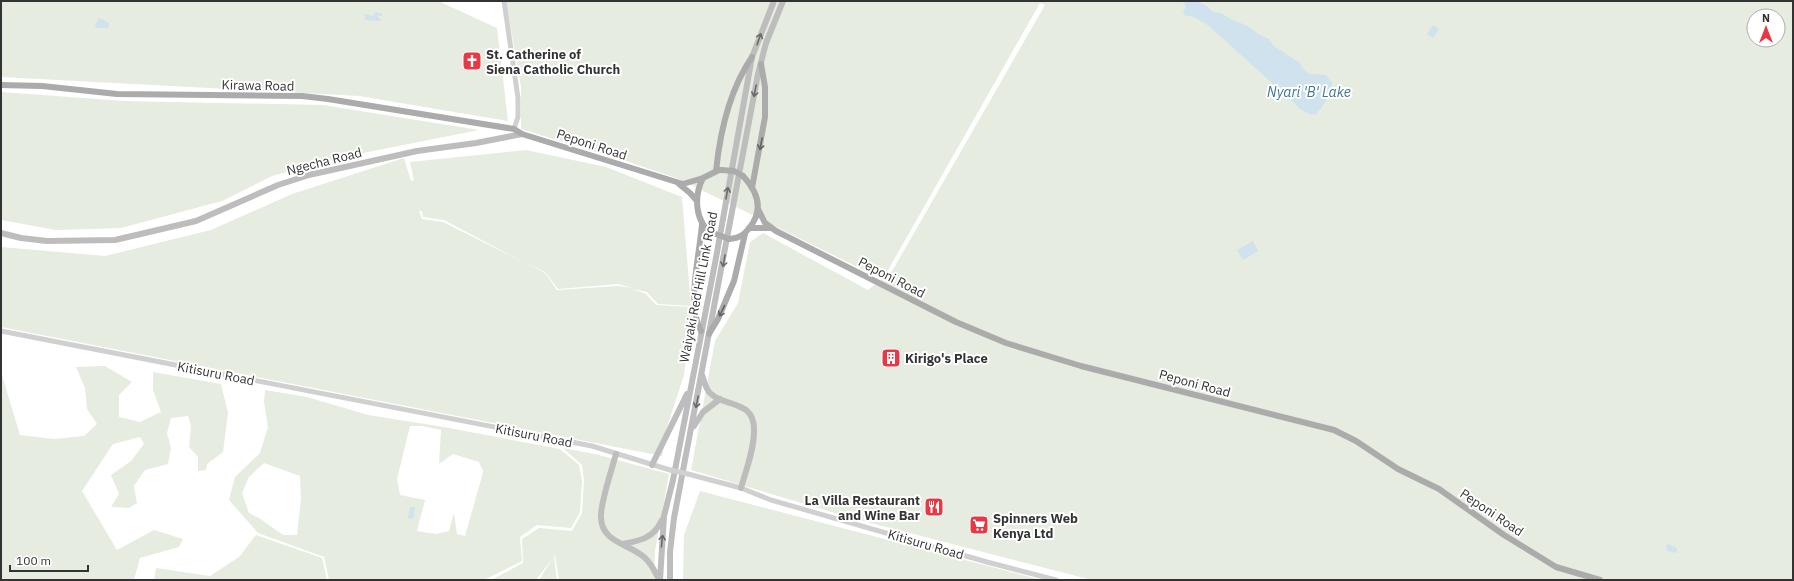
<svg xmlns="http://www.w3.org/2000/svg" width="1794" height="581" viewBox="0 0 1794 581" font-family="'IBM Plex Sans',sans-serif">
<style>
.green{fill:#e6ecdf;fill-rule:evenodd}
.water{fill:#cfe2ee}
.lines{fill:none;stroke-linecap:round;stroke-linejoin:round}
.tertiary{stroke:#d0d0d0;stroke-width:5}
.secondary{stroke:#bdbdbd;stroke-width:6}
.primary{stroke:#ababab;stroke-width:6}
.tertiary-bridge{stroke:#d0d0d0;stroke-width:5}
.primary-bridge{stroke:#ababab;stroke-width:6}
.oneway{stroke:#6a6a6a}
.oneway2{stroke:#636363}
.labels{text-anchor:middle;stroke-width:4;stroke-linejoin:round;paint-order:stroke}
.poi-label{font-size:13px;font-weight:bold;fill:#333;stroke:#fff;text-anchor:start}
.street-label{font-size:13px;fill:#333;stroke:#fff}
.water-label{font-size:14px;font-style:italic;fill:#3f7597;stroke:#fff}
</style>
<rect width="100%" height="100%" fill="#fff"/>
<path class="green" d="M 1,1 L 438,1 L 497,28 L 508,121 L 359,96 L 1,77 Z
M 506,1 L 1793,1 L 1793,580 L 1092,580 L 855,519 L 691,470 L 715,341 L 738,303 L 750,242 L 763,233 L 868,290 L 882,279 L 679,179 L 626,161 L 521,129 L 521,87 ZM 1040,3 L 1045,5 L 891,273 L 883,279 ZM 1754,16 L 1778,16 L 1778,40 L 1754,40 Z
M 1,92 L 124,101 L 323,105 L 479,130 L 343,157 L 272,176 L 222,201 L 121,228 L 56,230 L 1,220 Z
M 526,150 L 606,167 L 682,197 L 691,306 L 658,304 L 647,292 L 632,289 L 646,294 L 656,305 L 691,307 L 692,317 L 684,375 L 667,427 L 662,456 L 1,327 L 1,247 L 105,256 L 211,230 L 292,194 L 404,158 L 411,181 L 414,180 L 410,162 ZM 419,211 L 422,211 L 423,217 L 444,220 L 523,262 L 443,222 L 422,219 ZM 526,263 L 545,272 L 558,289 L 618,284 L 632,288 L 618,286 L 557,290 L 545,273 Z
M 105,366 L 132,382 L 119,395 L 119,417 L 140,422 L 161,412 L 153,390 L 153,372 L 221,384 L 228,413 L 223,452 L 207,464 L 206,470 L 198,471 L 198,457 L 189,447 L 191,426 L 188,416 L 171,418 L 167,433 L 171,448 L 168,464 L 145,470 L 134,486 L 137,503 L 129,508 L 111,507 L 119,494 L 111,475 L 131,461 L 144,444 L 140,437 L 113,444 L 82,491 L 117,550 L 154,530 L 183,539 L 179,547 L 140,558 L 134,580 L 1,580 L 2,375 L 20,435 L 54,439 L 84,436 L 97,424 L 87,409 L 85,388 L 76,367 Z
M 265,390 L 307,397 L 368,415 L 444,427 L 560,449 L 579,465 L 582,481 L 580,512 L 571,528 L 537,525 L 520,537 L 522,561 L 484,580 L 329,580 L 324,557 L 258,533 L 229,500 L 235,477 L 260,453 L 268,427 L 264,402 ZM 410,426 L 422,426 L 441,430 L 439,464 L 453,454 L 479,462 L 483,471 L 482,476 L 465,536 L 457,534 L 454,513 L 449,531 L 436,534 L 417,531 L 425,500 L 400,495 L 397,479 ZM 264,463 L 300,476 L 301,499 L 297,535 L 283,535 L 259,518 L 249,513 L 242,493 L 249,477 Z
M 563,448 L 599,455 L 669,474 L 655,551 L 654,580 L 559,580 L 555,555 L 536,580 L 491,580 L 523,563 L 522,539 L 539,528 L 572,531 L 582,513 L 584,481 L 582,465 Z
M 700,491 L 1042,580 L 683,580 L 684,535 Z
M 256,535 L 322,558 L 327,580 L 154,580 L 156,568 L 210,576 L 239,557 Z
M 554,556 L 557,580 L 539,580 Z"/>
<path class="water" d="M 1181,1 C 1196,1 1202,0 1213,12 L 1221,13 L 1230,19 L 1248,26 L 1258,34 L 1269,39 L 1274,46 L 1300,63 L 1304,70 L 1310,74 L 1326,75 L 1332,83 C 1331,95 1323,107 1315,115 L 1309,114 L 1300,109 L 1287,95 L 1273,84 L 1209,26 L 1194,17 L 1184,15 L 1183,13 L 1186,5 Z
M 375,12 L 382,14 L 382,16 L 377,15 L 381,21 L 365,20 L 365,14 L 373,16 Z
M 99,18 L 109,23 L 108,28 L 96,28 L 95,25 Z
M 1433,25 L 1439,29 L 1433,38 L 1427,34 Z
M 1253,241 L 1258,251 L 1243,260 L 1237,250 Z
M 410,507 L 415,507 L 413,519 L 408,518 Z
M 1668,544 L 1677,548 L 1676,553 L 1667,551 L 1666,546 Z"/>
<g class="lines">
<path class="tertiary" d="M 504,1 L 518,98 L 518,117 L 514,129
M 1,331 L 592,446 L 670,470
M 688,474 L 741,488 L 771,500 L 987,562 L 1056,580"/>
<path class="secondary" d="M 1,233 L 21,238 L 47,241 L 115,240 L 196,221 L 278,185 L 309,175 L 417,151 L 476,143 L 522,134
M 702,375 C 704,381 706,390 711,394 C 727,408 755,400 754,431 C 754,450 746,470 741,488
M 694,426 L 703,412 L 720,399
M 616,454 C 612,469 600,504 601,517 C 601,542 629,544 644,557 C 651,563 655,571 659,580
M 652,465 L 687,394
M 622,544 C 640,541 654,538 662,520
M 660,580 L 664,516 L 673,480 L 716,258 L 752,57 L 774,1
M 670,580 L 670,552 L 674,518 L 758,74 L 766,43 L 783,1"/>
<path class="primary" d="M 1,85 L 42,86 L 117,94 L 302,96 L 328,99 L 514,129 L 522,134 L 683,184 L 703,178
M 716,171 C 720,132 730,89 752,57
M 679,184 L 690,193 L 697,201
M 752,188 L 765,117 L 765,87 L 761,64
M 758,209 L 765,223 L 776,231 L 956,322 L 1006,343 L 1081,366 L 1334,430 L 1356,441 L 1398,469 L 1439,489 L 1504,535 L 1556,567 L 1600,580
M 749,228 L 770,228
M 713,233 C 694,223 694,195 703,178 L 719,170
M 729,239 C 740,238 744,235 750,227 C 764,209 757,191 743,176
M 701,331 C 686,304 700,254 702,224
M 709,334 L 718,319 L 734,281 L 745,234"/>
<path class="tertiary-bridge" d="M 670,470 L 688,474"/>
<path class="primary-bridge" d="M 721,170 L 734,171 L 743,176
M 713,233 L 729,239"/>
</g>
<defs><path id="oneway-shaft" d="M-6 0H5M1.5-3L5.5 0L1.5 3" fill="none" stroke-width="1.6" stroke-linecap="round" stroke-linejoin="round"/></defs>
<g class="oneway">
<use href="#oneway-shaft" transform="translate(759 39) rotate(-71)"/>
<use href="#oneway-shaft" transform="translate(755 91) rotate(101)"/>
<use href="#oneway-shaft" transform="translate(727 193) rotate(-80)"/>
<use href="#oneway-shaft" transform="translate(724 261) rotate(100)"/>
<use href="#oneway-shaft" transform="translate(697 402) rotate(101)"/>
<use href="#oneway-shaft" transform="translate(662 541) rotate(-84)"/>
</g>
<g class="oneway2">
<use href="#oneway-shaft" transform="translate(761 144) rotate(101)"/>
<use href="#oneway-shaft" transform="translate(722 311) rotate(115)"/>
</g>
<defs>
<g id="church-square" transform="scale(1)"><rect x="-9" y="-9" width="18" height="18" rx="4" fill="#e63946" stroke="#fff"/><path d="M-1.2-6h2.4v3.5h3.3v2.4h-3.3V6h-2.4V-.1h-3.3v-2.4h3.3Z" fill="#fff"/></g>
<g id="building-square" transform="scale(1)"><rect x="-9" y="-9" width="18" height="18" rx="4" fill="#e63946" stroke="#fff"/><path d="M-4-6H4V6H1V3H-1V6H-4ZM-2.5-4.3h1.7v1.8h-1.7ZM.8-4.3h1.7v1.8H.8ZM-2.5-1h1.7V.8h-1.7ZM.8-1h1.7V.8H.8Z" fill="#fff"/></g>
<g id="restaurant-square" transform="scale(1)"><rect x="-9" y="-9" width="18" height="18" rx="4" fill="#e63946" stroke="#fff"/><path d="M-5-6h1v4h1v-4h1v4h1v-4h1v5L-1.5 .5V6h-2V.5L-5-1ZM5-6V6H3V1.5H1.5Q1.5-4 5-6Z" fill="#fff"/></g>
<g id="supermarket-square" transform="scale(1)"><rect x="-9" y="-9" width="18" height="18" rx="4" fill="#e63946" stroke="#fff"/><path d="M-6-5.5h2.5l.6 2H6L4.5 2H-2.5L-4.4-4H-6ZM-1.5 3.2a1.3 1.3 0 1 0 .1 0ZM3 3.2a1.3 1.3 0 1 0 .1 0Z" fill="#fff"/></g>
</defs>
<g fill-rule="evenodd">
<use href="#church-square" x="472" y="61"/>
<use href="#building-square" x="891" y="358"/>
<use href="#restaurant-square" x="934" y="507"/>
<use href="#supermarket-square" x="979" y="525"/>
</g>
<g class="labels">
<g class="poi-label">
<text x="486" y="59">St. Catherine of<tspan x="486" dy="15">Siena Catholic Church</tspan></text>
<text x="905" y="363">Kirigo's Place</text>
<text x="920" y="505" text-anchor="end">La Villa Restaurant<tspan x="920" dy="15">and Wine Bar</tspan></text>
<text x="993" y="523">Spinners Web<tspan x="993" dy="15">Kenya Ltd</tspan></text>
</g>
<g class="street-label">
<text transform="translate(258 85) rotate(1)" y="5">Kirawa Road</text>
<text transform="translate(592 144) rotate(18)" y="5">Peponi Road</text>
<text transform="translate(324 161) rotate(-14)" y="5">Ngecha Road</text>
<text transform="translate(892 277) rotate(27)" y="5">Peponi Road</text>
<text transform="translate(698 287) rotate(-79)" y="5">Waiyaki Red Hill Link Road</text>
<text transform="translate(216 373) rotate(11)" y="5">Kitisuru Road</text>
<text transform="translate(1195 383) rotate(15)" y="5">Peponi Road</text>
<text transform="translate(534 435) rotate(11)" y="5">Kitisuru Road</text>
<text transform="translate(1492 512) rotate(34)" y="5">Peponi Road</text>
<text transform="translate(926 544) rotate(16)" y="5">Kitisuru Road</text>
</g>
<g class="water-label">
<text x="1309" y="97">Nyari 'B' Lake</text>
</g>
</g>
<rect width="1794" height="581" fill="none" stroke="#333333" stroke-width="4"/>
<g transform="translate(1766 28)"><circle r="19" fill="#ffffff" stroke="#adadad"/>
<path d="M0-3L7 15L0 10L-7 15Z" fill="#e63946"/>
<text y="-6" font-size="11" font-weight="bold" text-anchor="middle" fill="#333333">N</text>
</g>
<path d="M10 565v6h78v-6" fill="none" stroke="#333333" stroke-width="2"/>
<text x="16" y="565" font-size="12" fill="#333333" stroke="#ffffff" stroke-width="3" paint-order="stroke">100 m</text>
</svg>
